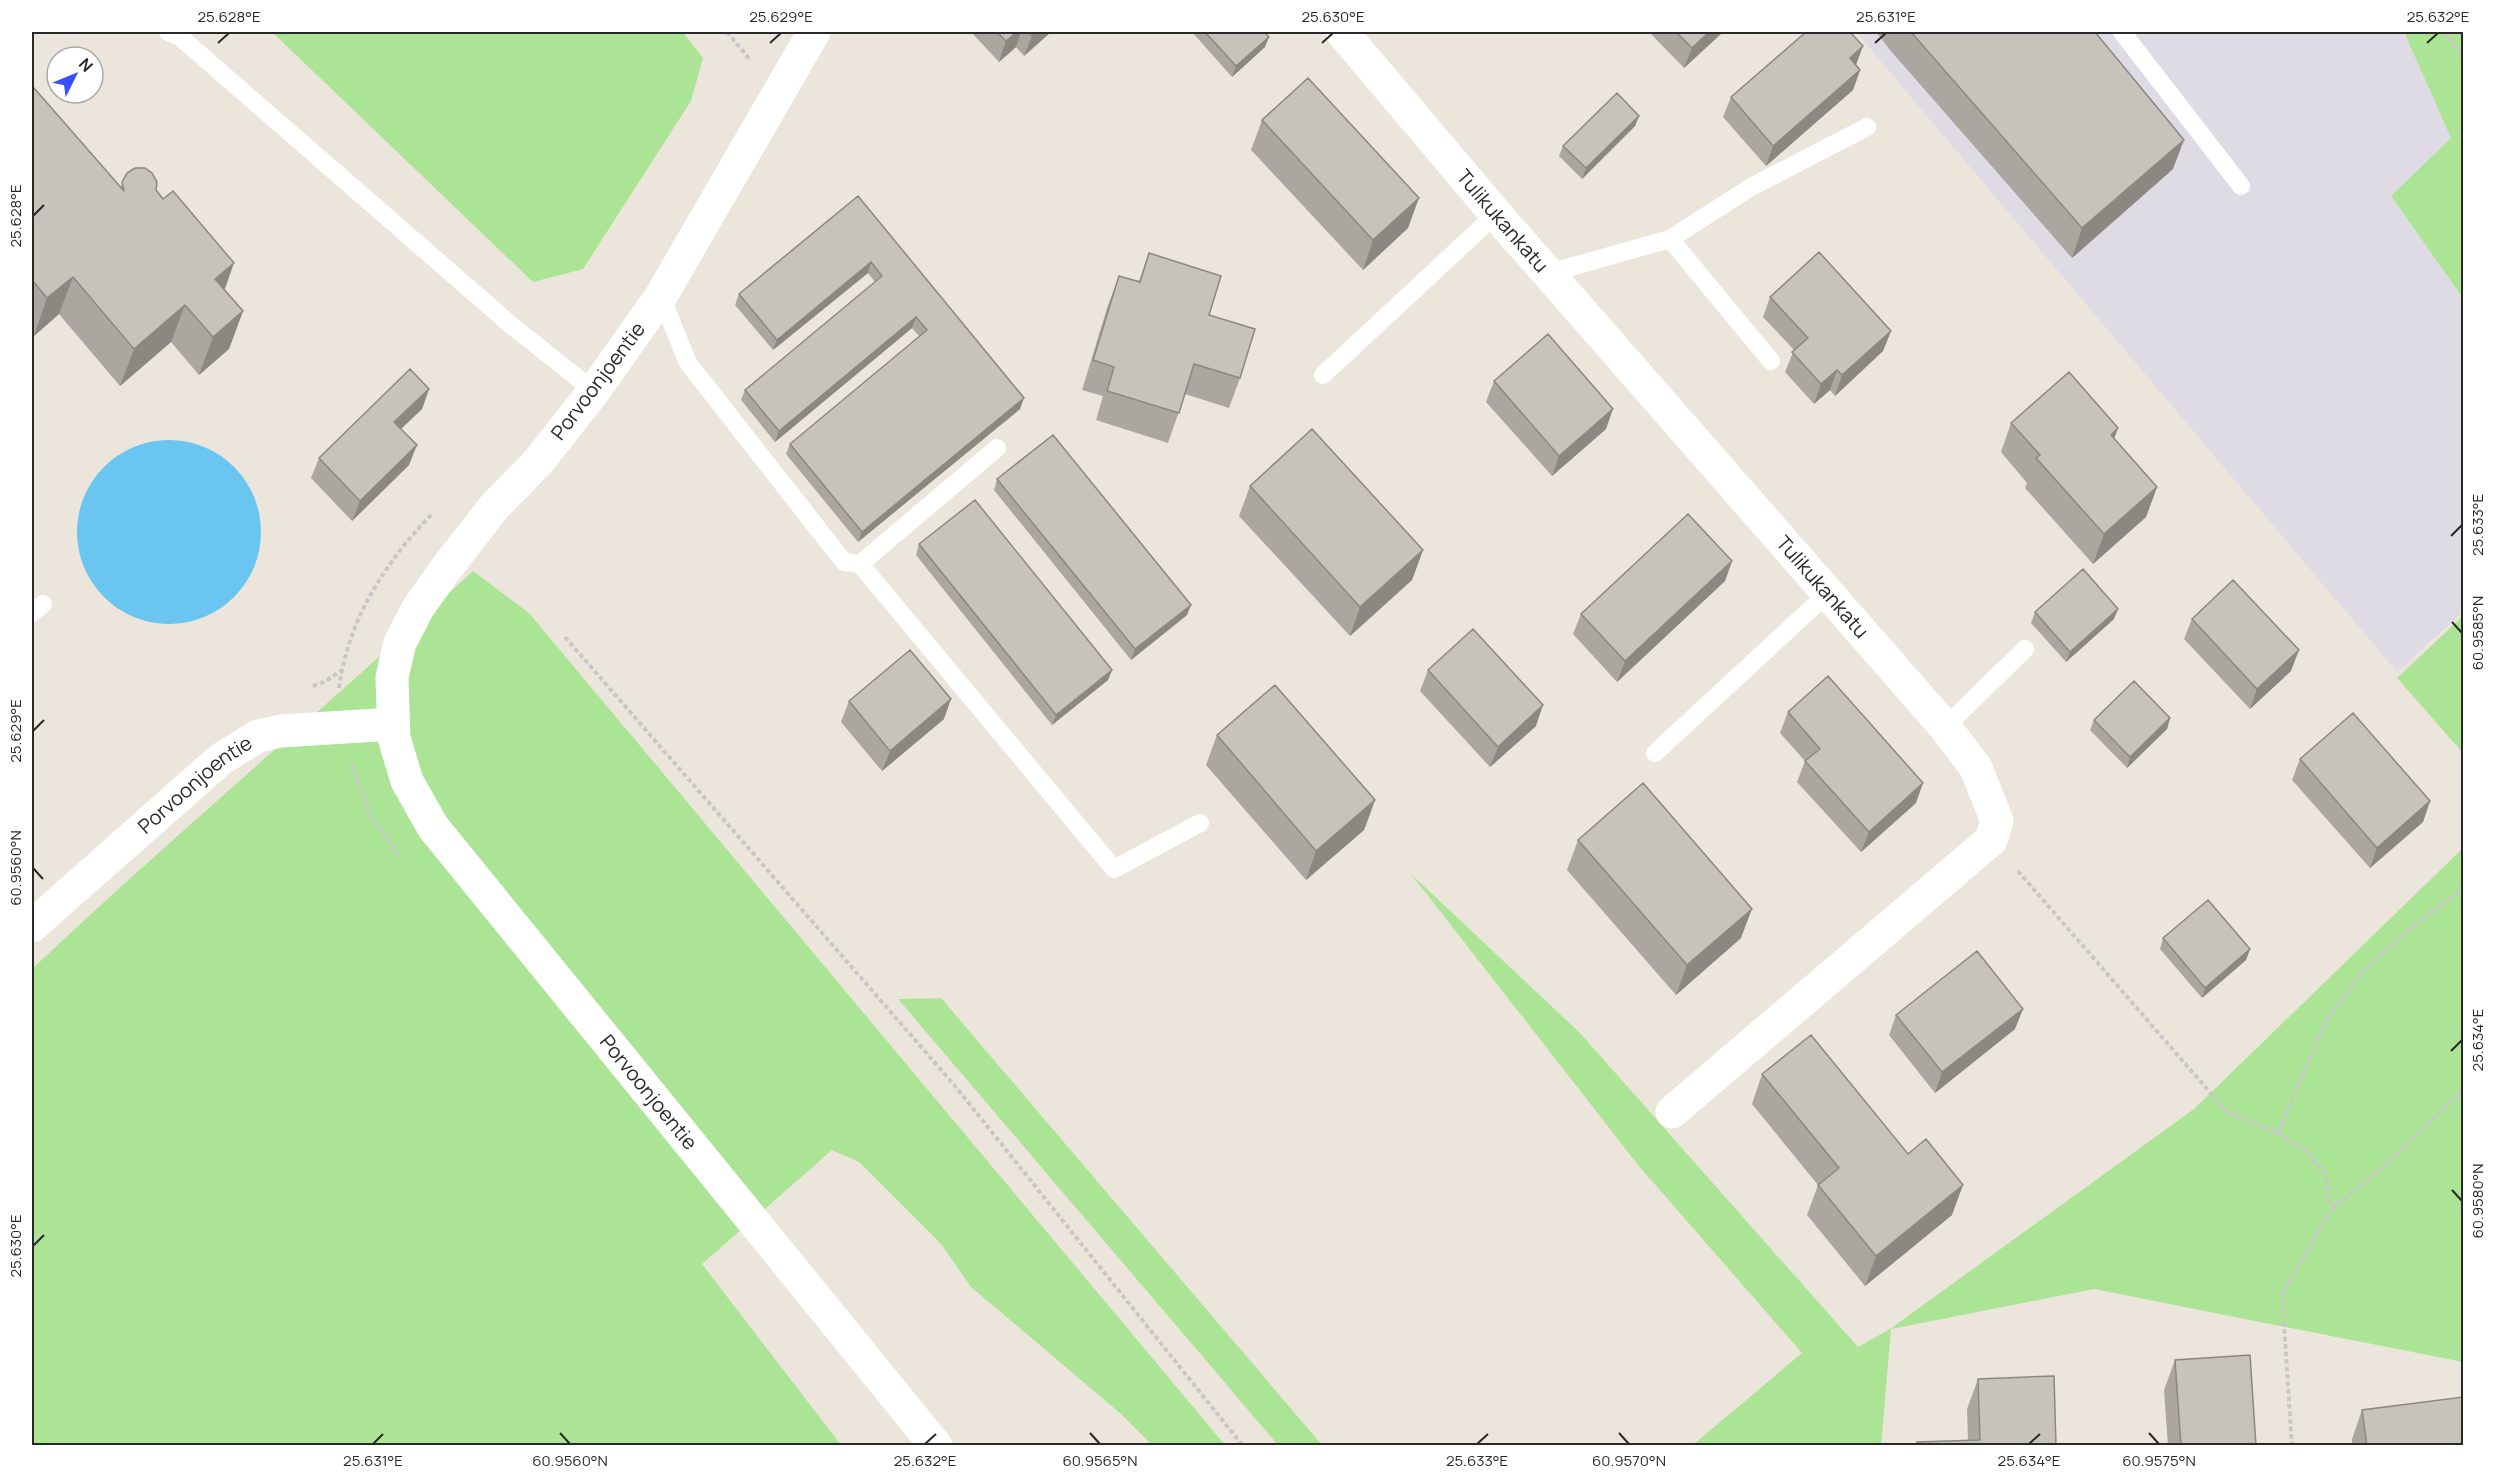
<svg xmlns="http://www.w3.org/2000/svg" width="2495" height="1477" viewBox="0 0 2495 1477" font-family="Manrope,sans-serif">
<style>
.industrial{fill:#dedbe4}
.green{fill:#ace495}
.water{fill:#6ac6f1}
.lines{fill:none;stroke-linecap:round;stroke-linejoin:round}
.path{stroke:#c7c7c7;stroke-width:4;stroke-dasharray:4.5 3;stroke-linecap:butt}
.lane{stroke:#fff;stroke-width:18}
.street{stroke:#fff;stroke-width:33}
.secondary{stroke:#fff;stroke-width:33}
.wall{fill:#aba7a0}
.shaded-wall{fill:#8b8882}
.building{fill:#c7c2ba;stroke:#8b8882;stroke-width:1.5}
.ticks{fill:none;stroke:#292929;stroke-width:2}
.labels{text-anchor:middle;stroke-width:4.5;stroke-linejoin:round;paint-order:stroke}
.street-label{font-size:20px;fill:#292929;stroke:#fff}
.neatline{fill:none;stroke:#292929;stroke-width:2}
.ticks-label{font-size:15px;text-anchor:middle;fill:#292929}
</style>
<rect width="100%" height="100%" fill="#ece5db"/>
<path class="industrial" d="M 1856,32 L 2404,32 L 2451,138 L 2391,196 L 2463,298 L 2463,612 L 2397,672 Z"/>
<path class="green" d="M 272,32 L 683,32 L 703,58 L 691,101 L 583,269 L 533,282 Z
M 2404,32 L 2463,32 L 2463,298 L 2391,196 L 2451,138 Z
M 473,571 L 529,613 L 1225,1445 L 1152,1445 L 1121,1414 L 971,1287 L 942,1245 L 859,1162 L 832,1150 L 702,1264 L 841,1445 L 32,1446 L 32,969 C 176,833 328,706 473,571 Z
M 2463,616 L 2463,753 L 2397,678 Z
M 2463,848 L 2463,1362 L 2094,1289 L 1891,1329 L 1881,1446 L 1693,1445 L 1802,1353 L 1638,1165 L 1411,874 L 1580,1033 L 1858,1347 L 1890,1329 L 2194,1109 Z
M 941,998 L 1322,1445 L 1278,1445 L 898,999 Z"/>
<path class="water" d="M77 532a92 92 0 1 1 184 0a92 92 0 1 1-184 0Z"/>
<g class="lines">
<path class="path" d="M 727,32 L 751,61
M 2445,32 L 2464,59
M 565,637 L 955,1086 L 1243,1446
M 313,686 L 324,682 L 341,671
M 339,688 C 348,619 386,561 433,513
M 352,766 L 370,815 L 400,857
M 2018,871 L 2227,1112 L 2278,1133
M 2332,1209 L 2383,1167 L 2464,1089
M 2292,1446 L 2282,1294 L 2331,1210 L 2325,1174 L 2305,1150 L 2278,1133 L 2326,1021 L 2364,970 L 2412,927 L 2464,888"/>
<path class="lane" d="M 168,32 L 180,37 L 511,325 L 594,391
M 2122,32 L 2241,186
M 1670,239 L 1771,361
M 1549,273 L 1670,239 L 1751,187 L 1867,127
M 661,296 L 688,363 L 844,562 L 860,564 L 1114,869 L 1200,823
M 1323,375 L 1496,214
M 860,564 L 997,448
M 32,613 L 43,604
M 1945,727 L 2025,649
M 1655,753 L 1828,593"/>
<g class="street">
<path id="s1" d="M 1342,32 L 1496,214 L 1945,727 L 1976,768 L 1997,821 L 1991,840 L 1672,1112"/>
<path id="s2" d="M 32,926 L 221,759 L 258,736 L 281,731 L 393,724"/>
</g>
<path class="secondary" id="s3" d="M 814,32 L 661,296 L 594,391 L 538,462 L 494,507 L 445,570 L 418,608 L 400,643 L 392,677 L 394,738 L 407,781 L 433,827 L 936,1446"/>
</g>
<path class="wall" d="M 971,32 L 1051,32 L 1024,56 L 1016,47 L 999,62 Z
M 1192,32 L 1264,32 L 1265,47 L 1232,77 Z
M 1649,32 L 1723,32 L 1684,68 Z
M 1876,32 L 2095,32 L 2173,169 L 2072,258 L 1890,50 Z
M 1863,46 L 1856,65 L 1860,70 L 1853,90 L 1766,166 L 1723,117 L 1731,97 Z
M 32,90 L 121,187 L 122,182 L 156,190 L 225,290 L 243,311 L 229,349 L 199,375 L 171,342 L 120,386 L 59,314 L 34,336 L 32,333 Z
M 1639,116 L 1635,126 L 1582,179 L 1559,156 L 1563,146 Z
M 1262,120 L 1408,228 L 1363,270 L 1251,150 Z
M 858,196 L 1020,409 L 858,542 L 786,454 L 790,444 L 920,337 L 912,328 L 775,442 L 741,400 L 745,390 L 875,282 L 868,273 L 773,350 L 735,305 L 739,294 Z
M 1149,253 L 1209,315 L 1240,378 L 1229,408 L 1185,394 L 1168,443 L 1096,420 L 1103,396 L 1082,390 L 1108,305 L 1119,276 L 1139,281 Z
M 1770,297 L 1891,331 L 1883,351 L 1835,396 L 1830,390 L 1814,404 L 1785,372 L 1794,350 L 1763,317 Z
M 1494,381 L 1606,429 L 1552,476 L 1486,402 Z
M 429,389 L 422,409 L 401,429 L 409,465 L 352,521 L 311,478 L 319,458 Z
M 2011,423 L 2118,428 L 2114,439 L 2157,487 L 2146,517 L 2093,564 L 2025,488 L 2027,483 L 2001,452 Z
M 997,479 L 1187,615 L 1131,660 L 994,490 Z
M 1250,486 L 1423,550 L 1412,580 L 1350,636 L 1239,516 Z
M 919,544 L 1112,670 L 1108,680 L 1052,725 L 916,555 Z
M 1732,561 L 1725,581 L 1617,682 L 1573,634 L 1581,614 Z
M 2035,612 L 2114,619 L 2066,662 L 2031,623 Z
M 2192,619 L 2291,671 L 2250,709 L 2184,639 Z
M 1428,670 L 1536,726 L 1490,767 L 1420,691 Z
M 849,701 L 944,719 L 882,771 L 841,722 Z
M 1788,712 L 1916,803 L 1861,852 L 1797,782 L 1805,761 L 1780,733 Z
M 2170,718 L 2167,729 L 2127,768 L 2090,730 L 2094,720 Z
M 1217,735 L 1375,800 L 1364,830 L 1306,880 L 1206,765 Z
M 2300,759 L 2430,801 L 2423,822 L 2370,868 L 2292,780 Z
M 1578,840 L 1741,938 L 1676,995 L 1567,870 Z
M 2163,938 L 2250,949 L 2246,960 L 2202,998 L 2160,949 Z
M 1896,1015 L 2015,1029 L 1935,1093 L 1889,1035 Z
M 1762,1074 L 1908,1154 L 1952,1215 L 1865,1286 L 1807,1215 L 1818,1185 L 1752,1104 Z
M 2175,1360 L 2256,1446 L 2168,1446 L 2164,1390 Z
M 1978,1379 L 2056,1446 L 1916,1446 L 1917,1442 L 1968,1440 L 1967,1409 Z
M 2362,1410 L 2463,1446 L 2352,1446 L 2352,1439 Z"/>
<path class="shaded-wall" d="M 1017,32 L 1021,32 L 1016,47 L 999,62 L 1006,41 Z
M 1036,32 L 1051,32 L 1024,56 L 1032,36 Z
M 1709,32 L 1723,32 L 1684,68 L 1692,48 Z
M 1269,37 L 1265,47 L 1232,77 L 1236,66 Z
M 1863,46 L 1855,67 L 1850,58 Z
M 1860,70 L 1853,90 L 1766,166 L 1773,146 Z
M 1639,116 L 1635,126 L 1582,179 L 1586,168 Z
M 2184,140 L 2173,169 L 2072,258 L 2082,228 Z
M 1419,198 L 1408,228 L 1363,270 L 1373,240 Z
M 871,262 L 868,273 L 773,350 L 777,340 Z
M 234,263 L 221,300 L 215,279 Z
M 73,277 L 59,314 L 34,336 L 47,298 Z
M 185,305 L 171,342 L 120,386 L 134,349 Z
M 243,311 L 229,349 L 199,375 L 213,337 Z
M 916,317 L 912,328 L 775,442 L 779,431 Z
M 1891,331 L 1883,351 L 1835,396 L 1842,375 Z
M 1837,370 L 1830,390 L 1814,404 L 1821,384 Z
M 429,389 L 422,409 L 387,442 L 394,422 Z
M 1024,398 L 1020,409 L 858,542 L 862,532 Z
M 1613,409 L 1606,429 L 1552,476 L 1559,456 Z
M 2118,428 L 2107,458 L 2111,435 Z
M 417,445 L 409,465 L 352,521 L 360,501 Z
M 2157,487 L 2146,517 L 2093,564 L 2104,534 Z
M 1423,550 L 1412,580 L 1350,636 L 1360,607 Z
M 1732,561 L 1725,581 L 1617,682 L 1625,661 Z
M 1191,605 L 1187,615 L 1131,660 L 1135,649 Z
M 2118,609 L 2114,619 L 2066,662 L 2070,652 Z
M 2299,650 L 2291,671 L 2250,709 L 2257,689 Z
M 1112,670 L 1108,680 L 1052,725 L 1056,715 Z
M 951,699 L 944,719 L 882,771 L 890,751 Z
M 1543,705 L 1536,726 L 1490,767 L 1498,747 Z
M 2170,718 L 2167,729 L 2127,768 L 2130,757 Z
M 1923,783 L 1916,803 L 1861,852 L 1869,832 Z
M 1375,800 L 1364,830 L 1306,880 L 1316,851 Z
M 2430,801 L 2423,822 L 2370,868 L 2377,848 Z
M 1752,909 L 1741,938 L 1676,995 L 1687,965 Z
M 2250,949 L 2246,960 L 2202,998 L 2205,988 Z
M 2023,1009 L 2015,1029 L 1935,1093 L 1942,1072 Z
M 1963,1185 L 1952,1215 L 1865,1286 L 1876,1256 Z"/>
<path class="building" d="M 997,32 L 1017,32 L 1006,41 Z
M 1028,32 L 1036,32 L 1032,36 Z
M 1205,32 L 1264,32 L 1269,37 L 1236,66 Z
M 1676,32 L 1709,32 L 1692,48 Z
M 1806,32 L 1850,32 L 1863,46 L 1850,58 L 1860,70 L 1773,146 L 1731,97 Z
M 1911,32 L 2095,32 L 2184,140 L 2082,228 Z
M 1308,78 L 1419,198 L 1373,240 L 1262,120 Z
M 34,88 L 124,191 L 122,182 L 127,173 L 135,168 L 145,168 L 152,173 L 157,182 L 156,190 L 163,199 L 173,191 L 234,263 L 215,279 L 243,311 L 213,337 L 185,305 L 134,349 L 73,277 L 47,298 L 32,280 L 32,90 Z
M 1617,93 L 1639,116 L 1586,168 L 1563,146 Z
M 858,196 L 1024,398 L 862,532 L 790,444 L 927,330 L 916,317 L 779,431 L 745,390 L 882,276 L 871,262 L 777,340 L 739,294 Z
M 1819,252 L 1891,331 L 1842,375 L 1837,370 L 1821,384 L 1792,352 L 1808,338 L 1770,297 Z
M 1149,253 L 1221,276 L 1209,315 L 1255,329 L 1240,378 L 1194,364 L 1179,413 L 1107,391 L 1114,367 L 1093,360 L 1119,276 L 1140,282 Z
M 1548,334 L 1613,409 L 1559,456 L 1494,381 Z
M 410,369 L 429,389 L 394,422 L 417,445 L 360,501 L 319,458 Z
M 2069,372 L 2118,428 L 2111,435 L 2157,487 L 2104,534 L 2036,458 L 2040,455 L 2011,423 Z
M 1312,429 L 1423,550 L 1360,607 L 1250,486 Z
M 1053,435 L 1191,605 L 1135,649 L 997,479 Z
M 975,500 L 1112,670 L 1056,715 L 919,544 Z
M 1688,514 L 1732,561 L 1625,661 L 1581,614 Z
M 2083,569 L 2118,609 L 2070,652 L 2035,612 Z
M 2233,580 L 2299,650 L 2257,689 L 2192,619 Z
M 1473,629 L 1543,705 L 1498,747 L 1428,670 Z
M 910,650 L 951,699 L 890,751 L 849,701 Z
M 1828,676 L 1923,783 L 1869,832 L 1805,761 L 1820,749 L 1788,712 Z
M 2134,681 L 2170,718 L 2130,757 L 2094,720 Z
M 1275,685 L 1375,800 L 1316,851 L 1217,735 Z
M 2353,713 L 2430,801 L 2377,848 L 2300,759 Z
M 1643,783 L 1752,909 L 1687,965 L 1578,840 Z
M 2208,900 L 2250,949 L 2205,988 L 2163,938 Z
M 1977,951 L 2023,1009 L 1942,1072 L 1896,1015 Z
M 1811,1035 L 1908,1154 L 1926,1139 L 1963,1185 L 1876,1256 L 1818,1185 L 1839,1168 L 1762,1074 Z
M 2250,1355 L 2256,1446 L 2181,1446 L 2175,1360 Z
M 2054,1376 L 2056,1446 L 1918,1446 L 1917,1442 L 1980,1440 L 1978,1379 Z
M 2463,1397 L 2463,1446 L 2367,1446 L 2362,1410 Z"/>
<path class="ticks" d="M 218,43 L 229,33M 770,43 L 781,33M 1322,43 L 1333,33M 1875,43 L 1886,33M 2427,43 L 2438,33M 33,216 L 44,205M 2451,536 L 2462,525M 2452,622 L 2462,633M 33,731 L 44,720M 33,868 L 43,879M 2451,1051 L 2462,1040M 2452,1190 L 2462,1201M 33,1246 L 44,1235M 560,1433 L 570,1444M 1090,1433 L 1100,1444M 1619,1433 L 1629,1444M 2149,1433 L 2159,1444M 373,1444 L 383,1434M 925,1444 L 936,1434M 1477,1444 L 1488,1434M 2029,1444 L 2040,1434"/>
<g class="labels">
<g class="street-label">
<text dy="7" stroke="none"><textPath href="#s1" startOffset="248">Tulikukankatu</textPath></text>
<text transform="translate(598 381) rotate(-53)" y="7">Porvoonjoentie</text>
<text dy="7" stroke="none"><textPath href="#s1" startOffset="734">Tulikukankatu</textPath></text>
<text dy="7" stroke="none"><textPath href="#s2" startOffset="216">Porvoonjoentie</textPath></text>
<text dy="7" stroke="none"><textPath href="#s3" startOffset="1276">Porvoonjoentie</textPath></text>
</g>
</g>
<rect width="2495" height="1477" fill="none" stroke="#ffffff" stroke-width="66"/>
<g transform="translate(75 75) rotate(47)"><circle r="28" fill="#ffffff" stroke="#a9a9a9" stroke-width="1.5"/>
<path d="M0-4.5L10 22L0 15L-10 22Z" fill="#3650fe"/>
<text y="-9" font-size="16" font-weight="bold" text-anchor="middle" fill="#292929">N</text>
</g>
<rect x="33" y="33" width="2429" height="1411" class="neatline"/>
<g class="ticks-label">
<text x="229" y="22">25.628°E</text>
<text x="781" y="22">25.629°E</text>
<text x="1333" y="22">25.630°E</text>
<text x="1886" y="22">25.631°E</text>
<text x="2438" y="22">25.632°E</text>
<text transform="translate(16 216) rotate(-90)" y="5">25.628°E</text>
<text transform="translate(2478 525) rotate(-90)" y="5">25.633°E</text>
<text transform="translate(2478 633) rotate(-90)" y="5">60.9585°N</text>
<text transform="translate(16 731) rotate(-90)" y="5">25.629°E</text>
<text transform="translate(16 868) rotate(-90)" y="5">60.9560°N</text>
<text transform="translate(2478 1040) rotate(-90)" y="5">25.634°E</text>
<text transform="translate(2478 1201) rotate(-90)" y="5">60.9580°N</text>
<text transform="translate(16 1246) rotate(-90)" y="5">25.630°E</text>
<text x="373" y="1466">25.631°E</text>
<text x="570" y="1466">60.9560°N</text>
<text x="925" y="1466">25.632°E</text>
<text x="1100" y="1466">60.9565°N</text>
<text x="1477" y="1466">25.633°E</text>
<text x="1629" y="1466">60.9570°N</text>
<text x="2029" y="1466">25.634°E</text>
<text x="2159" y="1466">60.9575°N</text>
</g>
</svg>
